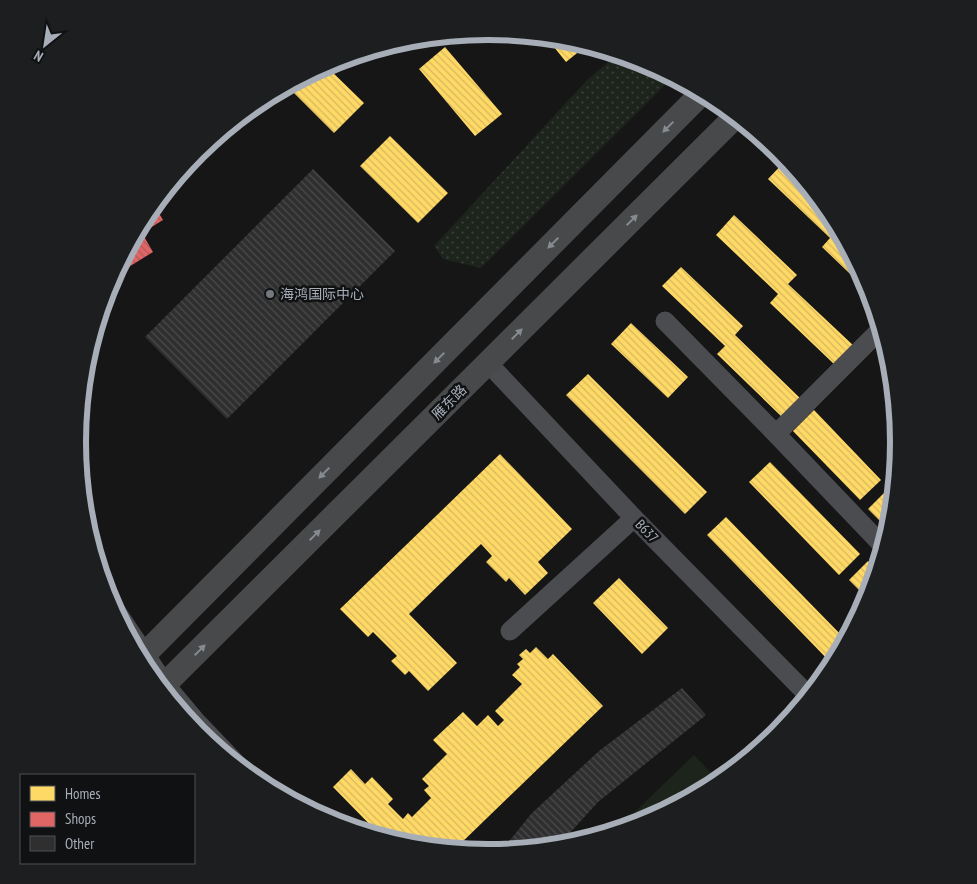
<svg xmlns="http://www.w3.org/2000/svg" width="977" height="884" viewBox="0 0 977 884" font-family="'PT Sans Narrow','Noto Sans SC',sans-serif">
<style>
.park{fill:url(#park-dots)}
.pitch{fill:#1c241c}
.homes{fill:url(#homes-back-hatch)}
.shops{fill:url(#shops-back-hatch)}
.building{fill:url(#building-back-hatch)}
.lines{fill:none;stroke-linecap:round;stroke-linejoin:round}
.minor{stroke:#4a4c4f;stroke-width:19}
.major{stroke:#48494b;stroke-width:24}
.oneway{fill:#868b92}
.poi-dot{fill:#74797f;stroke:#101112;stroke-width:2}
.labels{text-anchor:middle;stroke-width:5;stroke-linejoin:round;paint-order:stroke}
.poi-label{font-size:14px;fill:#a7aeb8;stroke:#101112;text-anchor:start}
.street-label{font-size:14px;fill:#a7aeb8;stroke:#101112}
.rim{fill:none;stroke:#a7aeb8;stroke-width:6}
</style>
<defs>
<pattern id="park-dots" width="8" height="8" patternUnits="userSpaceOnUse" patternTransform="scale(1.25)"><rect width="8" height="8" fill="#1c241c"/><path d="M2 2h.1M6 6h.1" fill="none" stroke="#3a413b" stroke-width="1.8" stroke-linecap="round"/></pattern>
<pattern id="homes-back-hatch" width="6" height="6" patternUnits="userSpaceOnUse" patternTransform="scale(1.25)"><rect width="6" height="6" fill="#ffd966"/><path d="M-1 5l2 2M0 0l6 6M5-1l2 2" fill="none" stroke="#d6b85d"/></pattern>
<pattern id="shops-back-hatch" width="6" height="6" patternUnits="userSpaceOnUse" patternTransform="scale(1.25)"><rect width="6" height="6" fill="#e06666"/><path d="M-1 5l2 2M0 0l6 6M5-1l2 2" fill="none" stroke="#b45a5a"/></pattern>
<pattern id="building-back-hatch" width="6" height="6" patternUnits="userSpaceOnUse" patternTransform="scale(1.25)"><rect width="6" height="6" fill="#2f2f30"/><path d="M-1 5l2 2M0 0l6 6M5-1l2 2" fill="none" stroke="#4a4b4c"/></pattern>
</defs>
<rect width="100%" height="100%" fill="#161616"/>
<path class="park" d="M 618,54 L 646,63 L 673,77 L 481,268 L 443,259 L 434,246 L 587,80 Z"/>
<path class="pitch" d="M 694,755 L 719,781 L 645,822 L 616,830 Z"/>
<path class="homes" d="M 546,37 L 569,39 L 587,45 L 566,62 Z
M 445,47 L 502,114 L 475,136 L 419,69 Z
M 326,66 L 364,103 L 334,133 L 287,86 Z
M 227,128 L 231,133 L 206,158 L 199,151 Z
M 390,136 L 448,193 L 418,223 L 360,166 Z
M 786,160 L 830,214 L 868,285 L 870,293 L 822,247 L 830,238 L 768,179 Z
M 734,215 L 797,275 L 788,284 L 855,347 L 836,366 L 770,303 L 778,294 L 716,235 Z
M 681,267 L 743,326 L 735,335 L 801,399 L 783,418 L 717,354 L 725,346 L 662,286 Z
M 631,323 L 688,377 L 668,398 L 611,344 Z
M 588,374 L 707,492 L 685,514 L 566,395 Z
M 814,410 L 881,480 L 860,500 L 793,431 Z
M 500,454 L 572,529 L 538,562 L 548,573 L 525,595 L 509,578 L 506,582 L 486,562 L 492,556 L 481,544 L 409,614 L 457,663 L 428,691 L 409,671 L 405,675 L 391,661 L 397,656 L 373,632 L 368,637 L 340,609 Z
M 770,462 L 860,554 L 839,575 L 749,482 Z
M 888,489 L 894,496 L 889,530 L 868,509 Z
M 726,517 L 846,640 L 833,665 L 707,535 Z
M 868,561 L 877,570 L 868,599 L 849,580 Z
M 619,578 L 668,628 L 642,654 L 593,603 Z
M 536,647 L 548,659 L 553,654 L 603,706 L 455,849 L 408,845 L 381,836 L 333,787 L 351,769 L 365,784 L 372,777 L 393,799 L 388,804 L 403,819 L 408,813 L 412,817 L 431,798 L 424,790 L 429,786 L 422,779 L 447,754 L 433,740 L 463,712 L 477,726 L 488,715 L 498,726 L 504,720 L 495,711 L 522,684 L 512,675 L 520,667 L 517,664 L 523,659 L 519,655 L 526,649 L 530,653 Z"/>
<path class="shops" d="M 154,205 L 163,220 L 142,233 L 153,252 L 114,276 L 147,214 Z"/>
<path class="building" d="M 313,169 L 395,251 L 227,419 L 145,337 Z
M 82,401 L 90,415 L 80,422 L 80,417 Z
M 682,688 L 706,715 L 598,802 L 558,846 L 501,851 L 532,813 L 599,751 Z"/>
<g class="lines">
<path class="minor" d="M 665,321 L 776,434 L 884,547
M 488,363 L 634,518 L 809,696
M 776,434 L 881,329
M 113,606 L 165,684 L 196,721 L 239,766
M 510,631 L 634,518"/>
<path class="major" d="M 141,658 L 702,93
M 161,688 L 736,116"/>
</g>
<defs><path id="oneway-solid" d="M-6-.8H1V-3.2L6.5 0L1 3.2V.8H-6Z" transform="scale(1.25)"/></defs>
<g class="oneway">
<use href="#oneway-solid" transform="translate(668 127) rotate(135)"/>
<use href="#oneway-solid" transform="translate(632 220) rotate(-45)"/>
<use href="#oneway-solid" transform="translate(553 243) rotate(135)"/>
<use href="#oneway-solid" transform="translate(517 334) rotate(-45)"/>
<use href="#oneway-solid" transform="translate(439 358) rotate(135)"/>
<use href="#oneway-solid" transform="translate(324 473) rotate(135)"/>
<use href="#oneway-solid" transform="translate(315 535) rotate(-45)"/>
<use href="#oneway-solid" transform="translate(200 650) rotate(-45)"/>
</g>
<circle class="poi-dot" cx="270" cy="294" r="5"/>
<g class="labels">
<g class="poi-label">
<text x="280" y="299">海鸿国际中心</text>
</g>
<g class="street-label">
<text transform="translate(449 402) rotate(-45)" y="5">雁东路</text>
<text transform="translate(647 531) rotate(46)" y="5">B637</text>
</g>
</g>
<path d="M0 0H977V884H0ZM86 442a402 402 0 1 1 804 0a402 402 0 1 1-804 0Z" fill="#1c1e1f" fill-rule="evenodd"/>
<path class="rim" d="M86 442a402 402 0 1 1 804 0a402 402 0 1 1-804 0Z"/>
<rect x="20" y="774" width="175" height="90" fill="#101112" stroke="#4c5054"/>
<rect x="30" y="786" width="25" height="15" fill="#ffd966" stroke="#4c5054"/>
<text x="65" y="799" font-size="15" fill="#a7aeb8">Homes</text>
<rect x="30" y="812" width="25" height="15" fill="#e06666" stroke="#4c5054"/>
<text x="65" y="824" font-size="15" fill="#a7aeb8">Shops</text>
<rect x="30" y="836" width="25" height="15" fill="#2f2f30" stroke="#4c5054"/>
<text x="65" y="849" font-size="15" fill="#a7aeb8">Other</text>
<g transform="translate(45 45) rotate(210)" stroke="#101112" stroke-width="4" paint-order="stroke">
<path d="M0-4L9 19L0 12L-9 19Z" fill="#a7aeb8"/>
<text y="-8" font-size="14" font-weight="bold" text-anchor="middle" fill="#a7aeb8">N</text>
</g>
</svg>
